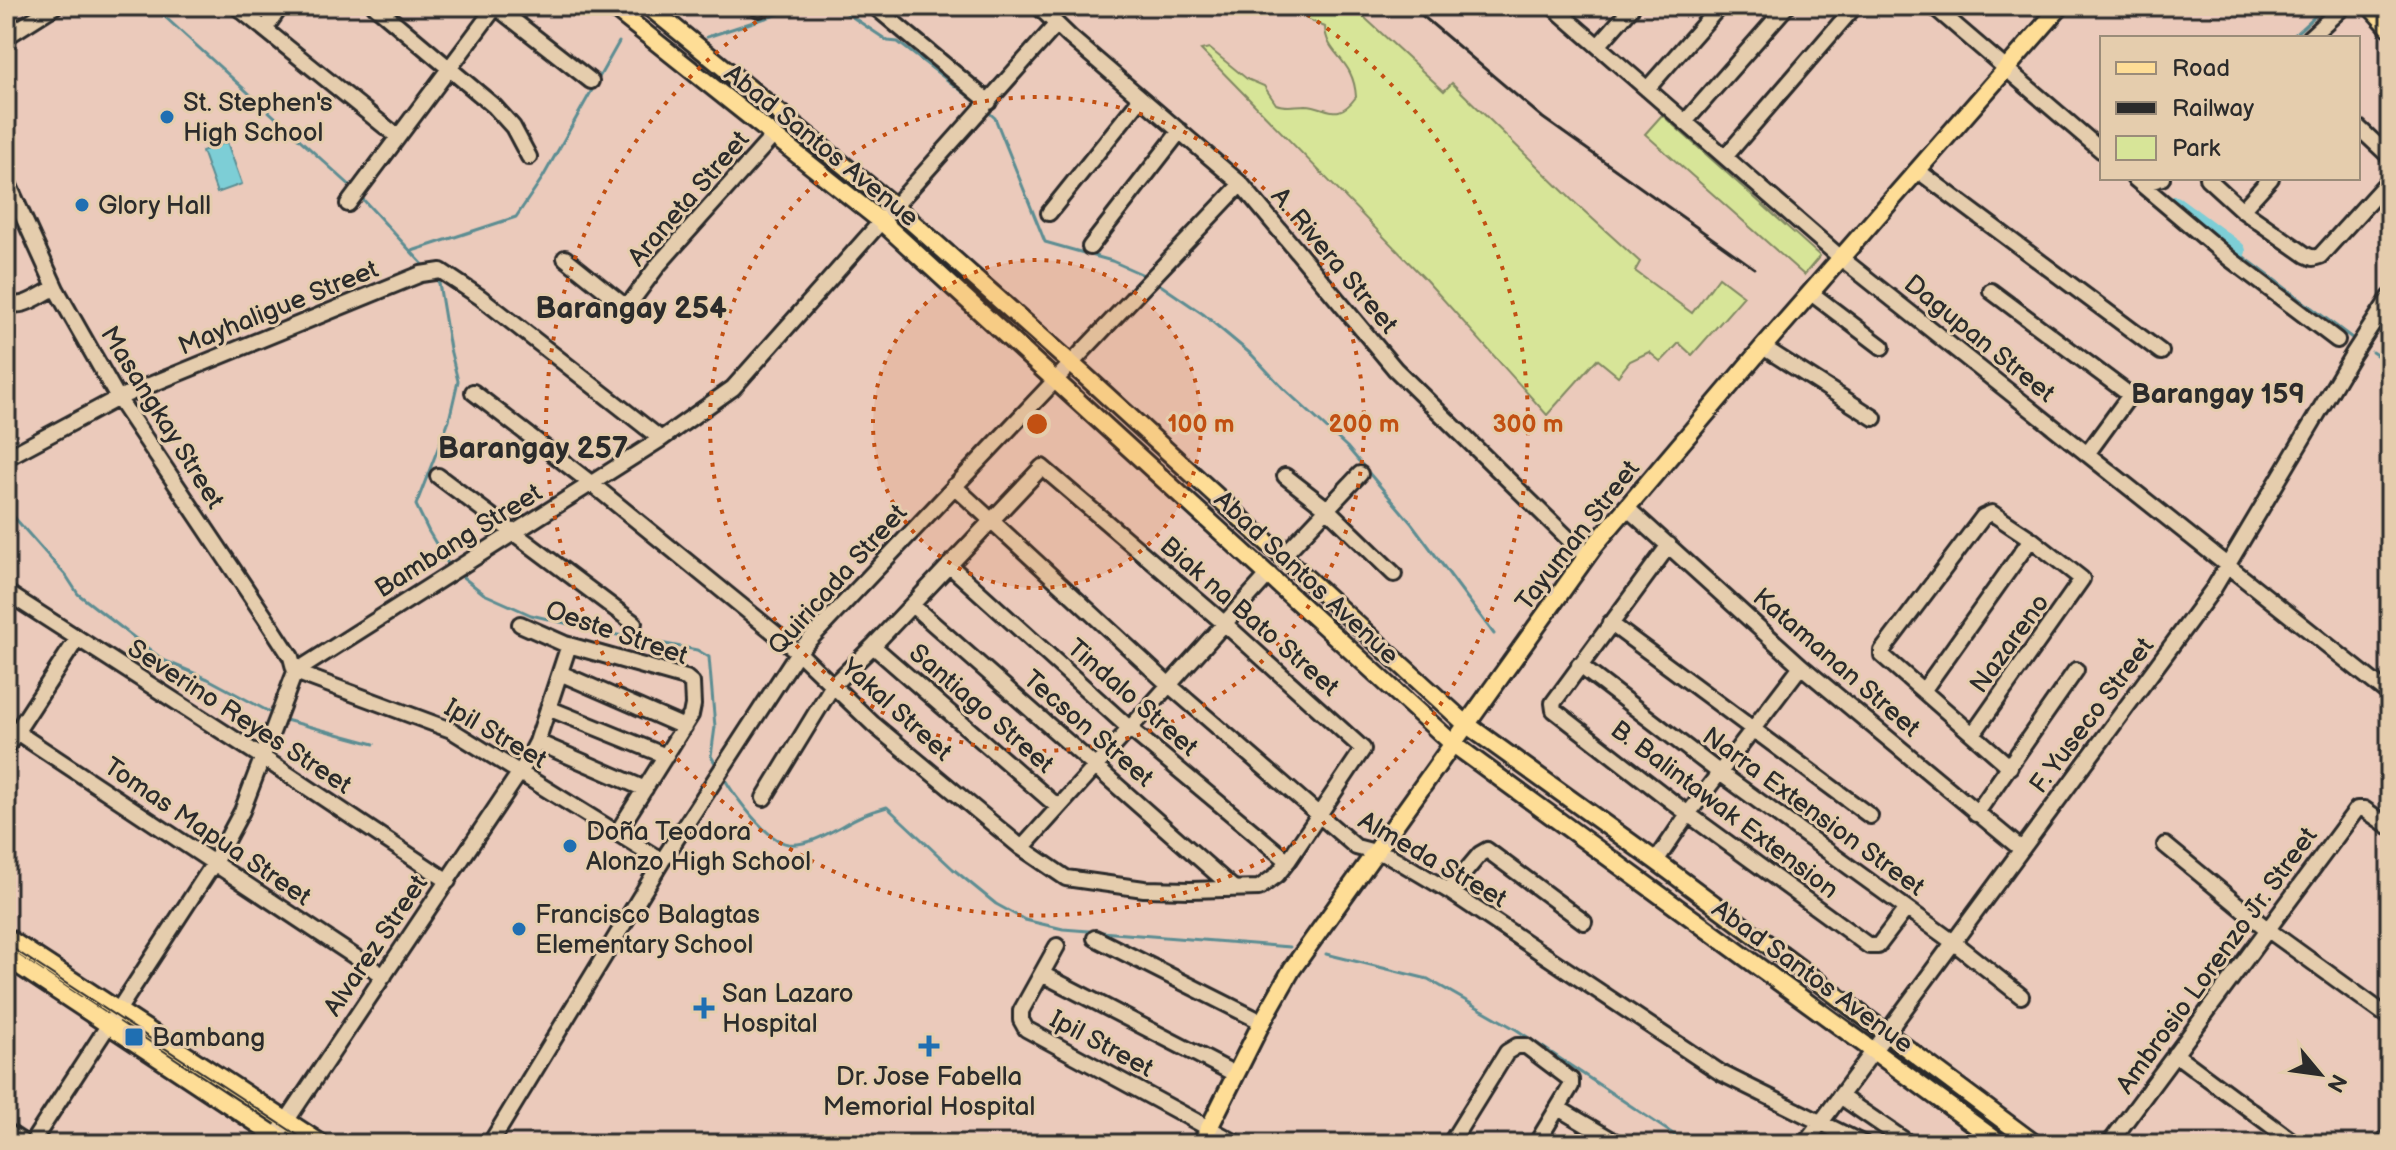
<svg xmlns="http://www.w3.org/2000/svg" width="2396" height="1150" viewBox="0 0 2396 1150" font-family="'Balsamiq Sans',sans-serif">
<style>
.green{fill:#d7e598;stroke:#818862;stroke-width:2}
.water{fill:#7dced6;stroke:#5c8d92;stroke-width:2}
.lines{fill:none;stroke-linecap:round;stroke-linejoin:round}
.stream{stroke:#5c8d92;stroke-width:3}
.river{stroke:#7dced6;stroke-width:20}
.minor-casing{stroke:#2b2b2b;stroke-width:20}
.major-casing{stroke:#2b2b2b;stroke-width:22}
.minor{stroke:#e5cdad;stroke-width:14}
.major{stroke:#fedd96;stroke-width:16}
.tram{stroke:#2b2b2b;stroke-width:2}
.rail{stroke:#2b2b2b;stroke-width:3}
.ring{fill:none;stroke:#c25012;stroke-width:4;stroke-dasharray:4 8}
.poi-dot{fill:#1f6fb2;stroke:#e5cdad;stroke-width:3}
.labels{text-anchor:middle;stroke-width:6;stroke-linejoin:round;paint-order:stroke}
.poi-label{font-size:26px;fill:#2b2b2b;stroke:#e5cdad;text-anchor:start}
.street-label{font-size:26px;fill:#2b2b2b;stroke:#e5cdad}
.neighbourhood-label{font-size:28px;font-weight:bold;fill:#2b2b2b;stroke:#e5cdad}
.quarter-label{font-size:30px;font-weight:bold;fill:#2b2b2b;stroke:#e5cdad}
.centre{fill:#c25012;stroke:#e5cdad;stroke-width:4}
.ring-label{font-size:24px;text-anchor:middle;font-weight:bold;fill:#c25012;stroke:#e5cdad;stroke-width:6;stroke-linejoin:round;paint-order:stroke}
</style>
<rect width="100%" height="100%" fill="#ebcabb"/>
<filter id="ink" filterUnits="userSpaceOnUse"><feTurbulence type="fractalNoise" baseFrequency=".0125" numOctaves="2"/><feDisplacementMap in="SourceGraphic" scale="16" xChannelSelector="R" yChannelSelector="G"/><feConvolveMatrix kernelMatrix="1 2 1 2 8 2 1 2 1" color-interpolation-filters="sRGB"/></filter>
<g filter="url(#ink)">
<path class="green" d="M 1296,6 L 1352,6 L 1444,91 L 1452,83 L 1572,200 L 1640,262 L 1635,271 L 1692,313 L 1719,277 L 1744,296 L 1692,355 L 1679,343 L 1661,362 L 1649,352 L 1630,361 L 1618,376 L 1597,359 L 1547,415 L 1425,279 L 1201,50 L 1209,48 L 1247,79 L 1264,86 L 1276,104 C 1286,108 1295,105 1306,105 C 1328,106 1337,123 1356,97 C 1354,58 1326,56 1325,27 L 1307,19 Z
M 1662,115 L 1820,256 L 1804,275 L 1645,134 Z"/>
<path class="water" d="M 227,142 L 242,184 L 217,193 L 202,151 Z"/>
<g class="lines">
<path class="stream" d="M 153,6 L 354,189
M 836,6 L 888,41 L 898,42 L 980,105
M 707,37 L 803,6
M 2291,38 L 2326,6
M 986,110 L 995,118 L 1045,242 L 1112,261 L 1146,276
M 359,195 L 427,269
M 412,251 L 516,217 L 543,177 L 619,42
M 2236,251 L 2356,341
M 435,278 L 439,283 L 450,349 L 458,381 L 449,420 L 416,505 L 429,532 L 450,567
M 1156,282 L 1203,314 L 1252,355 L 1283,388 L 1347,447 L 1412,524 L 1494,634
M 2372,352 L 2390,364
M 6,508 L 67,577 L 78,594 L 163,660 L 208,679 L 275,715
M 459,574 L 484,594 L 531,615 L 607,633 L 697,650 L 709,657 L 715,727 L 711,756 L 718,768
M 282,719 L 374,744
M 724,778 C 734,795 767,841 788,844 C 814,847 841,824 863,815 C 871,811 879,810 887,807 L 953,869 L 996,904 L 1025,920 L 1063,929 L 1290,947
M 1326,954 L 1428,979 L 1517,1030 L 1688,1144"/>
<path class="river" d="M 2175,206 L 2236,251"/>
<g class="minor-casing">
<path id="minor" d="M 236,6 L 398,137
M 375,6 L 495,107 L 513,127 L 529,157
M 495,6 L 591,81
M 755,6 L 759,9
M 874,6 L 989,102
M 1038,6 L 1070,37 L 1241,184 L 1395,369 L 1586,556
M 1552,6 L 1841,258 L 2390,695
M 1933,6 L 2102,151
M 265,29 L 281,6
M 6,37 L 55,6
M 2309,38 L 2344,6
M 1598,46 L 1633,6
M 1647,89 L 1720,6
M 1685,122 L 1787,6
M 2358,127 L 2390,157
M 1725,157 L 1855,6
M 1917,170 L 2161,352
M 2134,178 L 2230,259 L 2337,340
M 2207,178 L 2242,210 L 2306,255 L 2313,258 L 2320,256 L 2390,179
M 6,179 L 56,289 L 118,398 L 265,617 L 291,657 L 295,672
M 2142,184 L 2162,178
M 348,204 L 496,6
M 2242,210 L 2271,178
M 1049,213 L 1141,98
M 1090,247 L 1180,131
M 565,258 L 621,303 L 630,303 L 659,264 L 774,135
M 1991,291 L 2130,395 L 2087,454
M 1811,293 L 1882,347
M 6,300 C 19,313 41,294 55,288
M 1763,347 L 1874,418
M 473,392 L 592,484 L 798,652 L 873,724 L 1022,848 L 1066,878 L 1144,889 L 1190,890 L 1259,888 L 1277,875 L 1288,861 L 1363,749 L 1225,624 L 1042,467 L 873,646 L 833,685 L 764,798
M 6,458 L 118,398 L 421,274 L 441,271 L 480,297 L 661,439
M 438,476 L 634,623
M 1285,476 L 1326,508 L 1394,574
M 954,486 L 1168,684 L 1356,847 L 1390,856 L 1449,891 L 1721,1073 L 1864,1144
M 1626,507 L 1801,666 L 2021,849
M 1669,545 L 1553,703 L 1554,710 L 1688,814 L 1869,946 L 1878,946 L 1906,909
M 1283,556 L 1360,474
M 949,565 L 1129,728 L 1288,861
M 6,592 L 262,757 L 448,881
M 912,605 L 1233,888
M 1610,623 L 1870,816
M 520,624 L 565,644 L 686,678 L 692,683 L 693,705 L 691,715 L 617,833
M 873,646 L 1058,807
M 1579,665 L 1720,773 L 1953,942 L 2021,996
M 295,672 L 451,730 L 662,861
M 560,673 L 684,727
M 1923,691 L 2031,539
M 548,708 L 666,756
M 6,725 L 384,976
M 1973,734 L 2082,579 L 2031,539 L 1992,513 L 1983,517 L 1882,651 L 1882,655 L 2010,767
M 537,742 L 645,789
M 6,748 L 77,639
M 1976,814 L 2076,670
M 2165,845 L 2267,929 L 2390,1018
M 1022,848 L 1269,574
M 1656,861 L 1688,814 L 1801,666
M 1449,891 L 1480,854 L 1487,850 L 1584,922
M 1095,938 L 1262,1022
M 1057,946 L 1021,1011 L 1021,1020 L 1026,1029 L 1238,1144
M 1042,974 L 1235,1074
M 2175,1054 L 2296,1144
M 1840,1096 L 1910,1144
M 1558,1108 L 1619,1144
M 6,1131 L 26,1144
M 31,1144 L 214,863 L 242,811 L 295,672 L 661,439 L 733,388 L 1056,25
M 271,1144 L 526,763 L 537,742 L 569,645
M 490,1144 L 662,861 L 798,652 L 1241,184
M 1450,1144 L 1507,1052 L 1517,1046 L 1526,1046 L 1571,1080 L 1571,1086 L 1536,1144
M 1805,1144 L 2214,588 L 2353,354 L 2390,297
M 2109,1144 L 2357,809 L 2364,809 L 2390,827
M 2383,1144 L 2390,1134"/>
</g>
<g class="major-casing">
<path id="major" d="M 611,6 L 882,222 L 1452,743 L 2001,1144
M 648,6 L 895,207 L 1084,375 L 1466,724 L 1656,861 L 2035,1144
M 2370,6 L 2390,28
M 6,937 L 322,1144
M 6,957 L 288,1144
M 1201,1144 L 1262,1022 L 1292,969 L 1594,546 L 1763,347 L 2061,6"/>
</g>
<use href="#minor" class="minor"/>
<use href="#major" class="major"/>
<path class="tram" d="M 6,944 L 311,1144"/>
<path class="rail" d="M 1411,6 L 1543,118 L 1754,268"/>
</g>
</g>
<circle cx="1037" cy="424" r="164" fill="#c25012" fill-opacity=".12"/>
<g class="ring">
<circle cx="1037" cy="424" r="164"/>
<circle cx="1037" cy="424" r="327"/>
<path d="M1297 8A491 491 0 1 1 777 8"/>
</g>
<g class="poi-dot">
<circle cx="167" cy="117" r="8"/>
<circle cx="82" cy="205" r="8"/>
<circle cx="570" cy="846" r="8"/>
<circle cx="519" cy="929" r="8"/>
<path d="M700 996h8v8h8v8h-8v8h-8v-8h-8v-8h8z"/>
<rect x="124" y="1027" width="20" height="20" rx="4"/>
<path d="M925 1034h8v8h8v8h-8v8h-8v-8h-8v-8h8z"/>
</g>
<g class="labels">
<g class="poi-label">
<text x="183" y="111">St. Stephen's<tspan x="183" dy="30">High School</tspan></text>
<text x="98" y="214">Glory Hall</text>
<text x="586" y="840">Doña Teodora<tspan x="586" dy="30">Alonzo High School</tspan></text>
<text x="535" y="923">Francisco Balagtas<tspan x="535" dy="30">Elementary School</tspan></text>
<text x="722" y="1002">San Lazaro<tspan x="722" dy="30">Hospital</tspan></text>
<text x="152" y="1046">Bambang</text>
<text x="929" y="1085" text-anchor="middle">Dr. Jose Fabella<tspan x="929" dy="30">Memorial Hospital</tspan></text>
</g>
<g class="street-label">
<text transform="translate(822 145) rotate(39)" y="9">Abad Santos Avenue</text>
<text transform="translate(688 198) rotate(-49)" y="9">Araneta Street</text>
<text transform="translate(1335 260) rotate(50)" y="9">A. Rivera Street</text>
<text transform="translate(278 307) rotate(-22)" y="9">Mayhaligue Street</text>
<text transform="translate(1980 338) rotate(39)" y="9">Dagupan Street</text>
<text transform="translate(163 417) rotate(58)" y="9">Masangkay Street</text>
<text transform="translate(1577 535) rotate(-52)" y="9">Tayuman Street</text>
<text transform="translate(458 540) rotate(-32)" y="9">Bambang Street</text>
<text transform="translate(1307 577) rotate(43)" y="9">Abad Santos Avenue</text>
<text transform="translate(837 579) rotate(-48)" y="9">Quiricada Street</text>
<text transform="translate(1250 616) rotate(41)" y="9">Biak na Bato Street</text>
<text transform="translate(617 632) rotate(19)" y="9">Oeste Street</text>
<text transform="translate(2009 643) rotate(-54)" y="9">Nazareno</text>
<text transform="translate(1837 662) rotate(41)" y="9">Katamanan Street</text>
<text transform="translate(1133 697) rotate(41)" y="9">Tindalo Street</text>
<text transform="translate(982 708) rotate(41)" y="9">Santiago Street</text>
<text transform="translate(897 709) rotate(42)" y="9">Yakal Street</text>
<text transform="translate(2091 715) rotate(-53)" y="9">F. Yuseco Street</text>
<text transform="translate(240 716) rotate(33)" y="9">Severino Reyes Street</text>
<text transform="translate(1089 728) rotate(41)" y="9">Tecson Street</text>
<text transform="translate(496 733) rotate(30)" y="9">Ipil Street</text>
<text transform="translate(1725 809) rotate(37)" y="9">B. Balintawak Extension</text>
<text transform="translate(1814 811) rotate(36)" y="9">Narra Extension Street</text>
<text transform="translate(208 831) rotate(34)" y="9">Tomas Mapua Street</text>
<text transform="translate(1433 859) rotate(30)" y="9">Almeda Street</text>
<text transform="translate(375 945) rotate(-56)" y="9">Alvarez Street</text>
<text transform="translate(2216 960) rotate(-54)" y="9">Ambrosio Lorenzo Jr. Street</text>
<text transform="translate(1813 976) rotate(36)" y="9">Abad Santos Avenue</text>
<text transform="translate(1102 1043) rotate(28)" y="9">Ipil Street</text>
</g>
<g class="neighbourhood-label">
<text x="2218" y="403">Barangay 159</text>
</g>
<g class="quarter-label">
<text x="631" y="318">Barangay 254</text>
<text x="533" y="458">Barangay 257</text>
</g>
</g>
<circle cx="1037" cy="424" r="12" class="centre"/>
<g class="ring-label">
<text x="1201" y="432">100 m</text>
<text x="1364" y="432">200 m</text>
<text x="1528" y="432">300 m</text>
</g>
<rect width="2396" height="1150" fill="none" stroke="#e5cdad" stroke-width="32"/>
<rect x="16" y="16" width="2364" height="1118" fill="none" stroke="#2b2b2b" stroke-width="3" filter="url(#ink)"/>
<rect x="2100" y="36" width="260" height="144" fill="#e5cdad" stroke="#9b8c79" stroke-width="2"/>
<rect x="2116" y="62" width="40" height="12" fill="#fedd96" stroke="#9b8c79" stroke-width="2"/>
<text x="2172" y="76" font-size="24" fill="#2b2b2b">Road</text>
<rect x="2116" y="102" width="40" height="12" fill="#2b2b2b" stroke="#9b8c79" stroke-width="2"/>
<text x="2172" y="116" font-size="24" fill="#2b2b2b">Railway</text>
<rect x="2116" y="136" width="40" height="24" fill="#d7e598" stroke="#9b8c79" stroke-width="2"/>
<text x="2172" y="156" font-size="24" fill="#2b2b2b">Park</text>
<g transform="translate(2320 1074) rotate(119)" stroke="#e5cdad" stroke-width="6" paint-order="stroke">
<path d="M0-6L14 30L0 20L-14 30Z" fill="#2b2b2b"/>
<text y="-12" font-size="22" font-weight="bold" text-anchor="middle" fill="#2b2b2b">N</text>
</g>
</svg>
